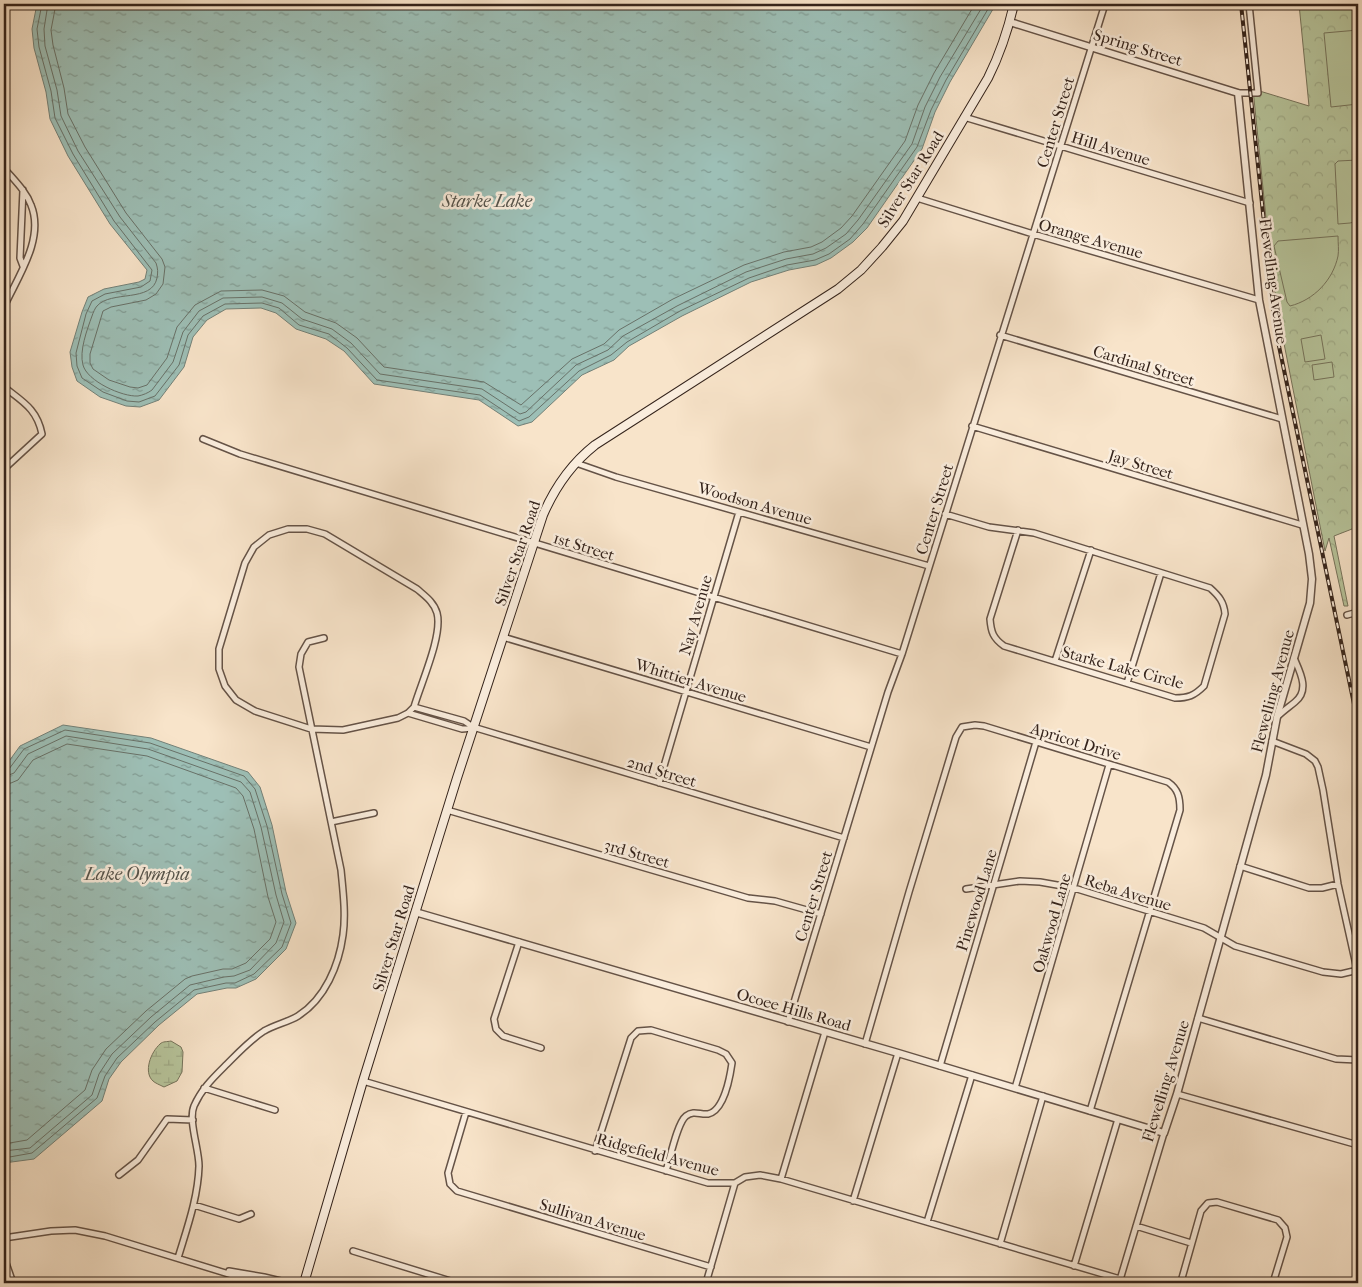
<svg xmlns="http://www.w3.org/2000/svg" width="1362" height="1287" viewBox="0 0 1362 1287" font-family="'IM FELL French Canon',serif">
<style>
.wetland{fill:url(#wetland-marsh);stroke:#76745c}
.park{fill:url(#park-crowns);stroke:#76745c}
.pitch{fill:#b7c59c;stroke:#76745c}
.water{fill:url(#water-ripples);stroke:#738178}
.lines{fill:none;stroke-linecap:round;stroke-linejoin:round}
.shore{stroke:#687168;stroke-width:1}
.minor-casing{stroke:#655347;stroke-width:8}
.tertiary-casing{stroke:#655347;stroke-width:9}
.secondary-casing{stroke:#34231b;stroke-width:10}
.minor{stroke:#faeddd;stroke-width:5}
.tertiary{stroke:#faeddd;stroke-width:6}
.secondary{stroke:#faeddd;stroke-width:8}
.rail-casing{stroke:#34231b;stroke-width:4}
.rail{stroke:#faeddd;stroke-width:2;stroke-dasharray:5.5;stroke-linecap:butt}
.labels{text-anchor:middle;stroke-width:5;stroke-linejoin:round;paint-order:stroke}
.street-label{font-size:16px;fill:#34231b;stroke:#faeddd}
.water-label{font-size:18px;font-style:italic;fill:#54524a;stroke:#faeddd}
</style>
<defs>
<pattern id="wetland-marsh" width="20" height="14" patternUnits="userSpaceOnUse" patternTransform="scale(1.25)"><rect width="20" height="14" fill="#b7c59c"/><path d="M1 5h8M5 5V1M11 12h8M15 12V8" fill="none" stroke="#9ea986"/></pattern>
<pattern id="park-crowns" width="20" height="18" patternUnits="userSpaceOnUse" patternTransform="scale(1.25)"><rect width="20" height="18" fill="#b7c59c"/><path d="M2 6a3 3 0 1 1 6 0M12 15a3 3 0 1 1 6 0" fill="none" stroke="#9ea986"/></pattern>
<pattern id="water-ripples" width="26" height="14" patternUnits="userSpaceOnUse" patternTransform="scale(1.25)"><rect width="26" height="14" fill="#9dbfb6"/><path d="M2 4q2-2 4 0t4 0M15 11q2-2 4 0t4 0" fill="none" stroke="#819b93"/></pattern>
</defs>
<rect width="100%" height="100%" fill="#f8e4ca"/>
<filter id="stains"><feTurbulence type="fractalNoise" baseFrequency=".004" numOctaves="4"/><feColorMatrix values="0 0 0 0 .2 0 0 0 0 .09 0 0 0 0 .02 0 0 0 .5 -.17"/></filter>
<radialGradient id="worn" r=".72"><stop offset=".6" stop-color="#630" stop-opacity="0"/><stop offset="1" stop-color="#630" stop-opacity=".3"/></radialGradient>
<path class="wetland" d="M 171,1041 L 181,1047 L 183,1052 L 182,1072 L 177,1081 L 164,1087 C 160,1085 155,1083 153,1081 C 143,1072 151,1052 160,1044 C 163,1041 167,1042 171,1041 Z"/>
<path class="park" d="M 1299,4 L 1358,4 L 1358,521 L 1352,529 L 1334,536 L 1348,606 L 1344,606 L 1329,538 L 1325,551 L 1277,308 L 1268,238 L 1253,89 L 1309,106 Z"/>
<path class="pitch" d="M 1358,30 L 1358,104 L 1331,107 L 1324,33 Z
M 1358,160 L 1358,221 L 1350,223 L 1338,224 L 1335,164 L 1338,161 Z
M 1338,236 C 1338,243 1339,250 1338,256 C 1333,280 1314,300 1290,306 L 1287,302 L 1274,246 L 1278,241 Z
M 1321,335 L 1325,359 L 1305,362 L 1301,339 Z
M 1332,362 L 1334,377 L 1314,380 L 1312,365 Z"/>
<path class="water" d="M 37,4 L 996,4 L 950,82 L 935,112 L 922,149 L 867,228 L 853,242 L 831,258 L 816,265 L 789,270 L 751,282 L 682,316 L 629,346 L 614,360 L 582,375 L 532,422 L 518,426 L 479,400 L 374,384 L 344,351 L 326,339 L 296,329 L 276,313 L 261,308 L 226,309 L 207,320 L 193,337 L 184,367 L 159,400 L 140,407 L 126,406 L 100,397 L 77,381 L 72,367 L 70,352 L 82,312 L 88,297 L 104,289 L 139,282 L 145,279 L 147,270 L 110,224 L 68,156 L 50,119 L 46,92 L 34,48 L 32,29 Z
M 63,725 L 151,738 L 248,772 L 260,787 L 272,825 L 286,892 L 296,923 L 286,949 L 256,979 L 236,988 L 227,988 L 197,994 L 159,1025 L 121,1062 L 109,1079 L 102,1101 L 34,1159 L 4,1163 L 4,768 L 20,746 Z"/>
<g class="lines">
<path class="shore" d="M 42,4 L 37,29 L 39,47 L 51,91 L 55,118 L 73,154 L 114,221 L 152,270 L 150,281 L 141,287 L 105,294 L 92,301 L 86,314 L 76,353 L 77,366 L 82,378 L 103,392 L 127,401 L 139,402 L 155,396 L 179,365 L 188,335 L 203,316 L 225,304 L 262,303 L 279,308 L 299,325 L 329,334 L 347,348 L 377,380 L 480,395 L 519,421 L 529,417 L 579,371 L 611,355 L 627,342 L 680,311 L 749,278 L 787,265 L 815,260 L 829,254 L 850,239 L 863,224 L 917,147 L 931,110 L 946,80 L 991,4
M 48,4 L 44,29 L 45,46 L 57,90 L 61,116 L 78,151 L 120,217 L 156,263 C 158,269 158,272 157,278 C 152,303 111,290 97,306 C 95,308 93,313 92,316 C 87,330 79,351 83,365 C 87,381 122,397 138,396 C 143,395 148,393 152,390 L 173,362 L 183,332 L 199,311 L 223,298 L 262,297 L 282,303 L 302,319 L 332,329 L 351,343 L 380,374 L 482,389 L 520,414 L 526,412 L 576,365 L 608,350 L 623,336 L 677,306 L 746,272 L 786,259 L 813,254 L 826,248 L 846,234 L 858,220 L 912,144 L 925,107 L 940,77 L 984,4
M 56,4 L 51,30 L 53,45 L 64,88 L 68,114 L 85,147 L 126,213 L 162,259 L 165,267 L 163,284 L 156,294 L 146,300 L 111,307 L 103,311 L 90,354 L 90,363 L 93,369 L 109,380 L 130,387 L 138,388 L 147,385 L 167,358 L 177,327 L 195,305 L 221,291 L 262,290 L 284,296 L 305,312 L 336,323 L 357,338 L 384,367 L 484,382 L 521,405 L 572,359 L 604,344 L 619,330 L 673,299 L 744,265 L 784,252 L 811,247 L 822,242 L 841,228 L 852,216 L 905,141 L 918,105 L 934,73 L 975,4
M 4,770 L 9,769 L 24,749 L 65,730 L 150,743 L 244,776 L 255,789 L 267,826 L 282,894 L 291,923 L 282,947 L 254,974 L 235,983 L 226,983 L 194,990 L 155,1022 L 117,1058 L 105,1076 L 97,1098 L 32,1153 L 4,1158
M 4,777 L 14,773 L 28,754 L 66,736 L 148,749 L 241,782 L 250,792 L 261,827 L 276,895 L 284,922 L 276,943 L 250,970 L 234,976 L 224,977 L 190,985 L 151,1017 L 112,1054 L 99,1074 L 92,1095 L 30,1148 L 4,1151
M 4,784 L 11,783 L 18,780 L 33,760 L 67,744 L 147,756 L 236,788 L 243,796 L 254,829 L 268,897 L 276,922 L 270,939 L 246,963 L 232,969 L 223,969 L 192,976 L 185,979 L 146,1011 L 106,1049 L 92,1070 L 85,1090 L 27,1140 L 4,1144"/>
<g class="minor-casing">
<path id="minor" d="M 1238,93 L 1258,93 L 1249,4
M 964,117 L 1250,203
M 4,168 C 14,180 26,191 31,205 C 45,239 17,278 4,307
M 23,190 L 20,258 L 23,266
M 917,198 L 1033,234 L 1259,300
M 1000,335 L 1282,419
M 4,387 C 23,402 37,409 42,434 L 4,469
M 972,426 L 1302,525
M 203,439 L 240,454 L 902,654
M 576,463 L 616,477 L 929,566
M 945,514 L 989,527 L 1034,533 L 1210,588 C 1219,596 1224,602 1225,614 L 1204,686 C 1194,696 1188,698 1175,698 L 1004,646 C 993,638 991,632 990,619 L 1018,530
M 288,529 L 307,529 L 325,534 L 417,589 C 425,596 434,602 437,613 C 443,635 421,683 414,707 L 408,713 L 398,718 L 343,730 L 311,729 L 255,711 L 236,700 L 225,686 L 219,669 L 219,649 L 245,563 L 254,547 L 269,535 Z
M 1347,615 L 1358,612
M 503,637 L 871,747
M 1055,661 L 1091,550
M 1127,683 L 1161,573
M 414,707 L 464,721 L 473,727 L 844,838
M 408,713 L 462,729 L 473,728
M 1277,717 C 1283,711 1289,707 1295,702 C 1310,690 1300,672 1294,658
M 1272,741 L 1306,754 L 1315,761 L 1318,767 L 1323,790 L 1338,884 L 1358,974
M 659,783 L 739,512
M 447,810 L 748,898 L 775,901 L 821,914
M 331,822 L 374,813
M 1240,866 L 1309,888 L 1322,888 L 1338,884
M 966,889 L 1020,881 L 1040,882 L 1074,888 L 1204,928 L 1235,946 L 1323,972 L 1341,974 L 1358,970
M 519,942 L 494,1019 L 496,1029 L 503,1036 L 541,1048
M 1198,1018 L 1336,1059 L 1358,1060
M 788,1022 L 888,692 L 902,654 L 1105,4
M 865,1044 L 909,892 L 956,737 L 962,727 L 975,725 L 984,726 L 1168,782 C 1178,789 1180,797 1180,810 L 1090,1111
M 940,1066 L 1036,742
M 363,1081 L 708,1183 L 735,1183 L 745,1177 L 760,1175 L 781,1179 L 1120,1279
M 204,1088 L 275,1110
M 1015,1088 L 1109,765
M 1177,1094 L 1358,1145
M 466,1112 L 448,1173 L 450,1184 L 457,1191 L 711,1267
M 595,1151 L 631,1038 L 638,1031 L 651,1030 L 718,1050 L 726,1054 L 732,1063 C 730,1077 724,1111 708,1114 C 700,1115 694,1110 686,1116 C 677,1123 670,1159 666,1171
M 119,1175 L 138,1160 L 167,1119 L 193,1120
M 781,1179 L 825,1032
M 853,1201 L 898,1053
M 194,1205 L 239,1219 L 251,1214
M 927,1222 L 972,1075
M 1136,1226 L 1191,1243
M 4,1238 L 51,1231 L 75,1230 L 105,1236 L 258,1283
M 1000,1244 L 1043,1096
M 4,1246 L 6,1263 L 13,1283
M 353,1251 L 457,1283
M 178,1258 C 187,1228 198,1198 199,1166 C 199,1149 188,1120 194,1106 C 202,1088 214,1077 227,1064 C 238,1053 250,1040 264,1031 C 274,1025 288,1022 298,1016 C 325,999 339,965 343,935 C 346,914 343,891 341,870 L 299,667 L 301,654 L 308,642 L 324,638
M 1074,1266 L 1118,1119
M 229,1271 L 264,1277 L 289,1283
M 706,1283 L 735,1183
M 812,1283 L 829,1281 L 838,1283
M 1119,1283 L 1164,1133
M 1183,1283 L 1182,1278 L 1201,1211 L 1208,1203 L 1217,1202 L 1278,1220 L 1285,1228 L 1287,1237 L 1273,1283"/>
</g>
<g class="tertiary-casing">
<path id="tertiary" d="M 415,912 L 898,1053 L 1164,1133 L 1177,1094 L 1266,775 L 1277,717 L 1310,603 L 1312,579 L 1309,554 L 1259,300 L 1238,93 L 1010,22"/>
</g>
<g class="secondary-casing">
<path id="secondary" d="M 304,1283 L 363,1081 L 457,778 L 543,515 C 555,487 571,464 595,445 L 838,289 L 861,270 L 882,247 L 903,221 L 988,78 C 1000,54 1008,30 1014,4"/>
</g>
<use href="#minor" class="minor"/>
<use href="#tertiary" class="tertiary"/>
<use href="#secondary" class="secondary"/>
<g class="rail-casing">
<path id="rail" d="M 1241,4 L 1275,327 L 1358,723"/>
</g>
<use href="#rail" class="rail"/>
</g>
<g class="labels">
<g class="street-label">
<text transform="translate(1138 47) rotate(17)" y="6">Spring Street</text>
<text transform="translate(1055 122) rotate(-73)" y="6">Center Street</text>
<text transform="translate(1111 148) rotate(17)" y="6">Hill Avenue</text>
<text transform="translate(910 179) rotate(-58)" y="6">Silver Star Road</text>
<text transform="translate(1091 238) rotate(16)" y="6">Orange Avenue</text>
<text transform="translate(1274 281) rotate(82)" y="6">Flewelling Avenue</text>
<text transform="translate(1144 365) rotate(17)" y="6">Cardinal Street</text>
<text transform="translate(1141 464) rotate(17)" y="6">Jay Street</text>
<text transform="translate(755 503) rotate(16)" y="6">Woodson Avenue</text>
<text transform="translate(934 509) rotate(-73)" y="6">Center Street</text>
<text transform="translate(584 546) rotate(17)" y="6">1st Street</text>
<text transform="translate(517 553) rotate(-71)" y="6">Silver Star Road</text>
<text transform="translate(695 615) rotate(-74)" y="6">Nay Avenue</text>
<text transform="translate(1123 667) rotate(15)" y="6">Starke Lake Circle</text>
<text transform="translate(691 680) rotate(17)" y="6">Whittier Avenue</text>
<text transform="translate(1272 691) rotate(-75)" y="6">Flewelling Avenue</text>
<text transform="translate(1076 741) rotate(17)" y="6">Apricot Drive</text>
<text transform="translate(662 771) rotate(17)" y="6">2nd Street</text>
<text transform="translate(637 853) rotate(16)" y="6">3rd Street</text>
<text transform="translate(1128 892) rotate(17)" y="6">Reba Avenue</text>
<text transform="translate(813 896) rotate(-73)" y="6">Center Street</text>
<text transform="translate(976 900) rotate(-73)" y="6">Pinewood Lane</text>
<text transform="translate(1051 923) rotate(-74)" y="6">Oakwood Lane</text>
<text transform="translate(393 938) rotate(-73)" y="6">Silver Star Road</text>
<text transform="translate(794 1009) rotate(16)" y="6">Ocoee Hills Road</text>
<text transform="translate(1165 1081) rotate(-73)" y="6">Flewelling Avenue</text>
<text transform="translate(658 1154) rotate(15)" y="6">Ridgefield Avenue</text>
<text transform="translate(593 1219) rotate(17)" y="6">Sullivan Avenue</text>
</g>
<g class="water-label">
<text x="487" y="207">Starke Lake</text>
<text x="137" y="880">Lake Olympia</text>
</g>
</g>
<rect width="1362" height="1287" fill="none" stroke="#f8e4ca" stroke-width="20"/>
<rect x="5" y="5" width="1352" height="1277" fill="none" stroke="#34231b" stroke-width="2.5"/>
<rect x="10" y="10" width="1342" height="1267" fill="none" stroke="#34231b"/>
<rect width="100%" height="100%" filter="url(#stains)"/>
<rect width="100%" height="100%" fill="url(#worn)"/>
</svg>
